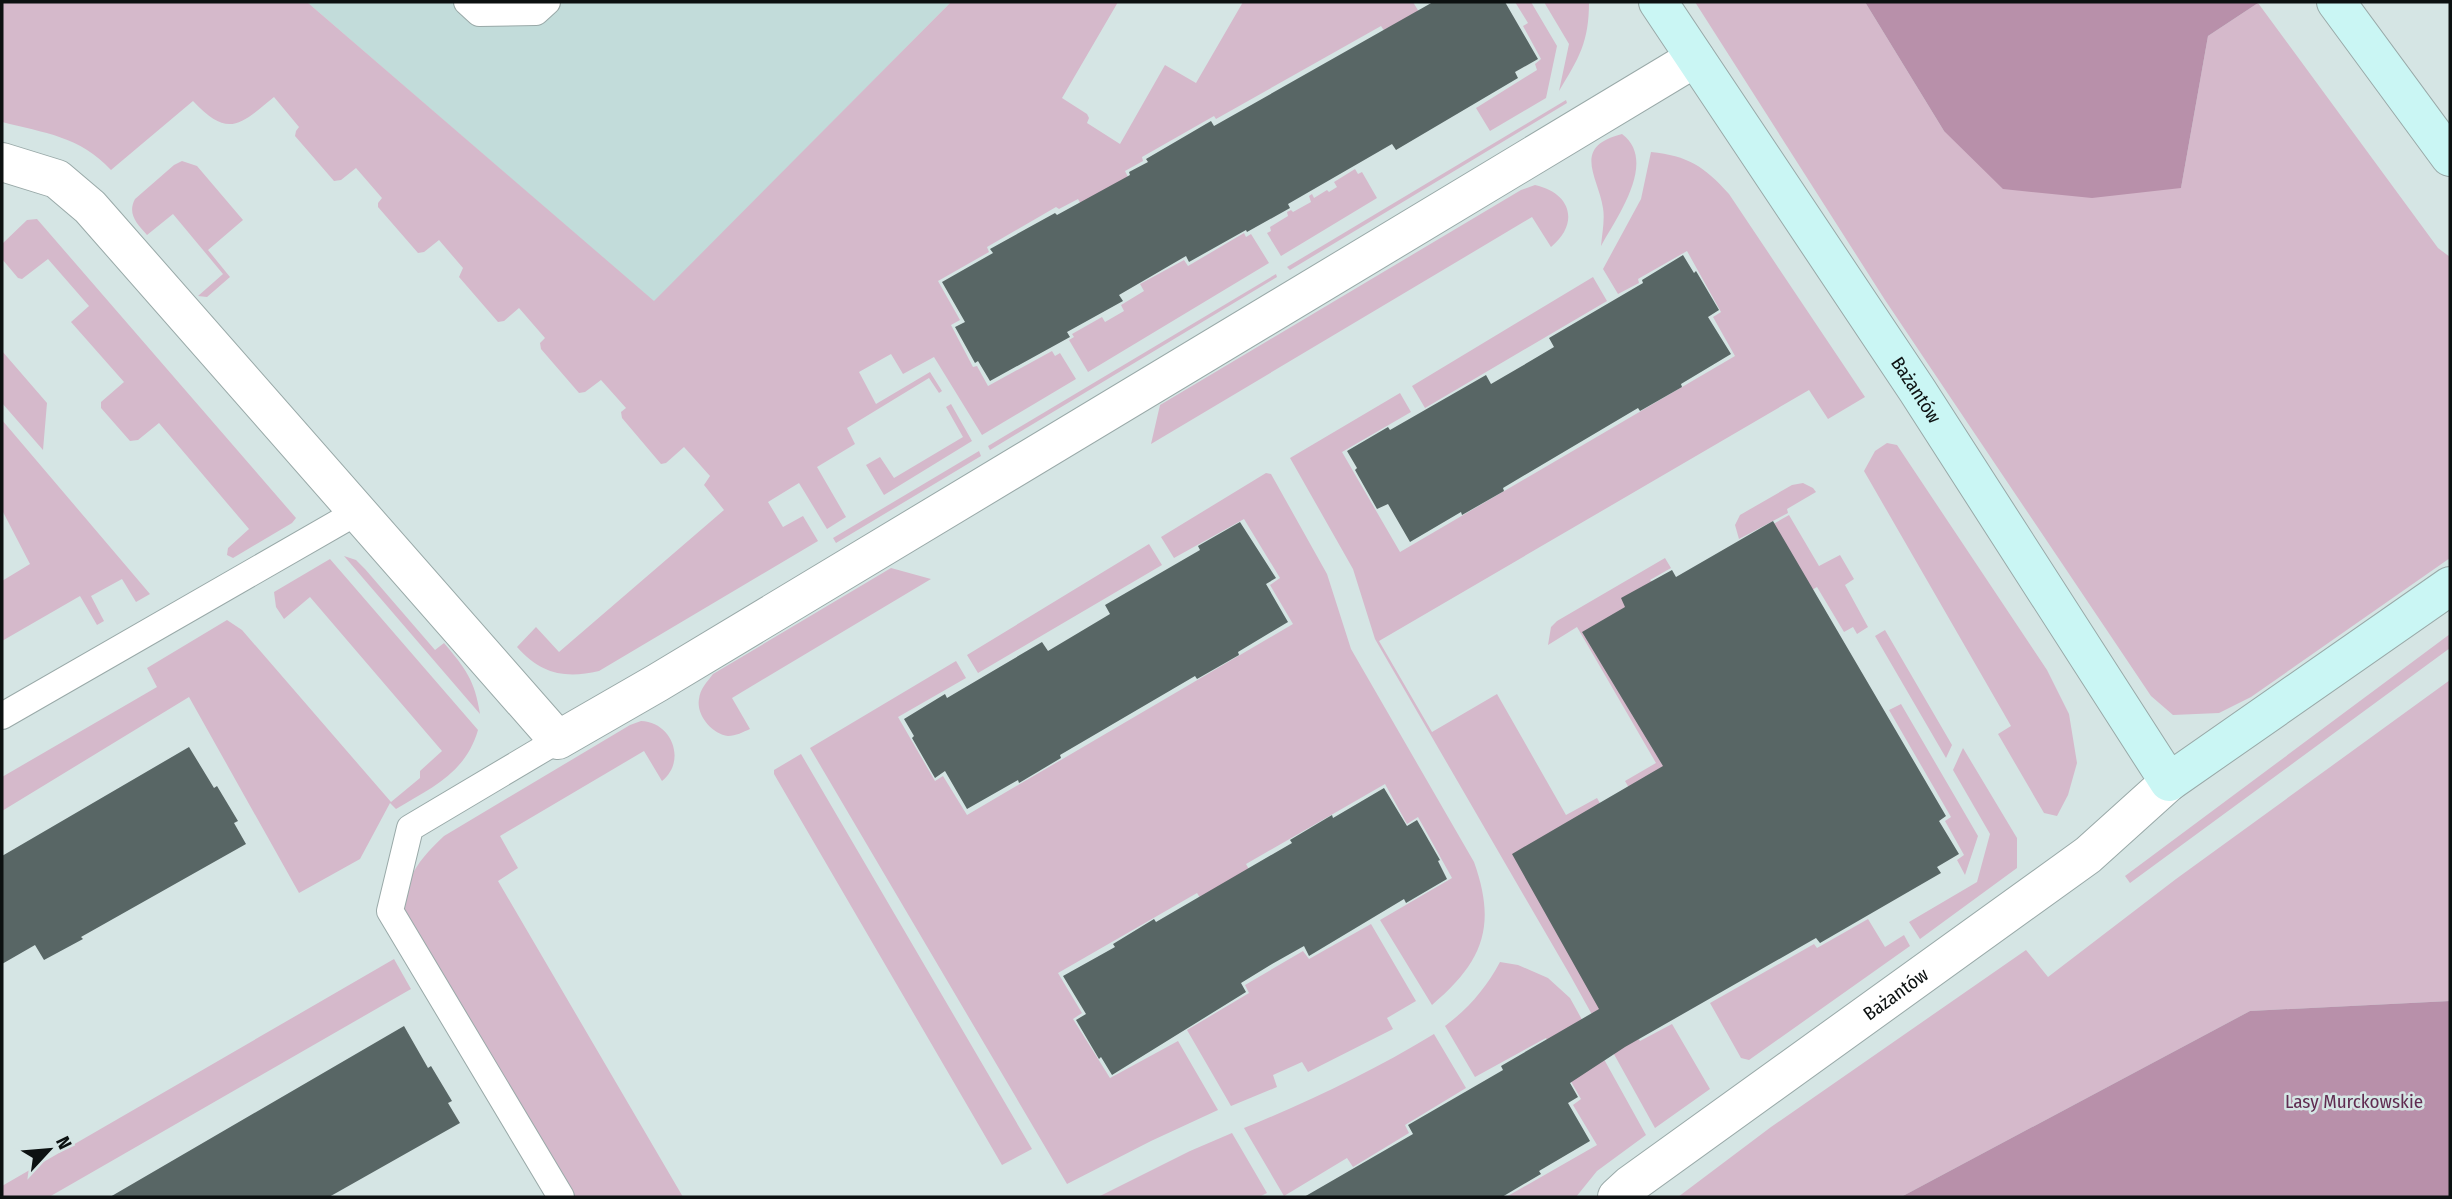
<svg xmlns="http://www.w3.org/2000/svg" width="2452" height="1199" viewBox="0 0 2452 1199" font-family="'Fira Sans Condensed',sans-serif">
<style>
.built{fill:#c2dcda}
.green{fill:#d5b9cb}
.forest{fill:#b890aa}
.building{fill:#586665}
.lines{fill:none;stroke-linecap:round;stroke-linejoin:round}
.lane-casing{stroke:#99a9a8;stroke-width:28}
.street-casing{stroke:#99a9a8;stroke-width:40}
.secondary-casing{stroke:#99a9a8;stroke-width:40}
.lane{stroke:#fff;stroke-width:26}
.street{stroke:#fff;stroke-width:38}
.secondary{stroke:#caf6f4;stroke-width:38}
.labels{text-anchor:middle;stroke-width:5;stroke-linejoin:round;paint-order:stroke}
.street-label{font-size:19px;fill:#0c1111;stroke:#d5e5e4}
.park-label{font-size:19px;fill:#602c51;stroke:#d5e5e4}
</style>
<rect width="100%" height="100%" fill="#d5e5e4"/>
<path class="built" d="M 307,2 L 951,2 L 654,302 Z"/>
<path class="green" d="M 2,2 L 307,2 L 654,301 L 951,2 L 1118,2 L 1062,98 L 1087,114 L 1089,118 L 1087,123 L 1120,144 L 1165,65 L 1196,83 L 1243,2 L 1413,2 L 1419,12 L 1385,32 L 1381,26 L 1216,119 L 1214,116 L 1142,157 L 1143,161 L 1125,171 L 1129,179 L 1082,206 L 1078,199 L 1059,209 L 1056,207 L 987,247 L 989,252 L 938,281 L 960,320 L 951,325 L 973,367 L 977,366 L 988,386 L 1052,351 L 1055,356 L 1060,353 L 1076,379 L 982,435 L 934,357 L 903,374 L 891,354 L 859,372 L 876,404 L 930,372 L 942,391 L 939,393 L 929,378 L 847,428 L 855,444 L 817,467 L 846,517 L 827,529 L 799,483 L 768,502 L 783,527 L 803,516 L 818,541 L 599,671 C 565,679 541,674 517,647 L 536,627 L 559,652 L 724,510 L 704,485 L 710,476 L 684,447 L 666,463 L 661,464 L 622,418 L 621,412 L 626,408 L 601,380 L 585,392 L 579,393 L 541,349 L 540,343 L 545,338 L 519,308 L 504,321 L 498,322 L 459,277 L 463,268 L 439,240 L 424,252 L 418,253 L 378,207 L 378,203 L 382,198 L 356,168 L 341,180 L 334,181 L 295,136 L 296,131 L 299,127 L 274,97 C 239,126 228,138 193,101 L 111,170 C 80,136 44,133 2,122 Z
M 1515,2 L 1531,2 L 1557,46 L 1546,98 L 1490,131 L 1476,108 L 1537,70 L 1535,64 L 1541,59 L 1523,26 L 1528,23 Z
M 1544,2 L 1589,2 C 1589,42 1579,58 1559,91 L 1569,44 Z
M 1695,2 L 1865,2 L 1944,131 L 2181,188 L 2208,36 L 2258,3 L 2438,248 L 2450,257 L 2450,558 L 2251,697 L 2219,713 L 2173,715 L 2151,696 L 1885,300 Z
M 1566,100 L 1567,103 L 1290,270 L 1287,267 Z
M 1622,134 C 1658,161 1617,217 1601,246 C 1602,234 1605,220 1603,208 C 1598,176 1571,147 1622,134 Z
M 1651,152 C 1688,156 1704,166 1729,194 L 1865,397 L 1828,419 L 1809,390 L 1379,641 L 1432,732 L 1497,694 L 1566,815 L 1597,798 L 1615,830 L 1644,813 L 1625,781 L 1656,763 L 1577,627 L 1548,645 L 1551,627 L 1557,621 L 1665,558 L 1671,568 L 1650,580 L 1653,583 L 1675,580 L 1789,515 L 1819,566 L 1840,555 L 1854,579 L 1845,585 L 1868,627 L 1857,634 L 1853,627 L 1844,632 L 1817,587 L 1719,644 L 1637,1037 L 1640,1041 L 1672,1024 L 1710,1089 L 1655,1128 L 1570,975 L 1375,639 L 1353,569 L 1290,458 L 1400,393 L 1411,412 L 1342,452 L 1400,552 L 1735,356 L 1713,317 L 1721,312 L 1687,251 L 1638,279 L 1639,283 L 1618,294 L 1603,269 L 1641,199 Z
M 182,161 L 197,166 L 243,220 L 208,250 L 230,277 L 207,297 L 198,296 L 223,274 L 173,214 L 147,235 C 137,224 127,214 135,199 L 174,165 Z
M 1355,169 L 1358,174 L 1362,172 L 1377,198 L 1281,256 L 1267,233 L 1271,231 L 1270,227 L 1288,216 L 1287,212 L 1291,210 L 1293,212 L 1311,202 L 1309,196 L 1312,194 L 1314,198 L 1327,190 L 1329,192 L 1337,187 L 1334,182 Z
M 1535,185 C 1571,193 1580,223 1551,247 L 1532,217 L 1151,444 L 1160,405 L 1521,190 Z
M 37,219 L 296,518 L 292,523 L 233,558 L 227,555 L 228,548 L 249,529 L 159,423 L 138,440 L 130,441 L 101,408 L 101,402 L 124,382 L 71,322 L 89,306 L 48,259 L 22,279 L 18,278 L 2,259 L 2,244 L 27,220 Z
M 1244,233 L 1246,237 L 1251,234 L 1269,263 L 1088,372 L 1069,340 L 1074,337 L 1072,334 L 1102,317 L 1105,322 L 1124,311 L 1121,305 L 1144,291 L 1140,284 L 1184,260 L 1188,266 Z
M 1276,274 L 1277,277 L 990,450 L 988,446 Z
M 1593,277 L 1607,301 L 1425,408 L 1412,386 Z
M 2,351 L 47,403 L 43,450 L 2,403 Z
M 951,404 L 972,441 L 884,495 L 866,465 L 880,457 L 894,478 L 963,437 L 946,407 Z
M 2,420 L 150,594 L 136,602 L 122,579 L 91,596 L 104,621 L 97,625 L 80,596 L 2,641 L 2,581 L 30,564 L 2,510 Z
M 1887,443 L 1897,445 L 2047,670 L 2069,714 L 2077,763 L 2068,795 L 2057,816 L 2044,813 L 1998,734 L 2011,726 L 1864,471 L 1875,451 Z
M 979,451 L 981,456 L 836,543 L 833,538 Z
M 1266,473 L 1271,474 L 1327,574 L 1351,649 L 1474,862 C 1497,926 1483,962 1432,1005 L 1380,920 L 1452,878 L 1418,817 L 1407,824 L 1385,784 L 1246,864 L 1252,875 L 1204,904 L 1197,893 L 1058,973 L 1082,1013 L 1073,1019 L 1110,1078 L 1178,1041 L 1218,1110 L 1151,1141 L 1067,1184 L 810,748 L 956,661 L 966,678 L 898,717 L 935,781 L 943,776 L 967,815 L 1293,624 L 1270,585 L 1280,578 L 1244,519 L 1174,558 L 1161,537 Z
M 1803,483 L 1813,488 L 1816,492 L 1787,509 L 1788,513 L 1739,539 L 1735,525 L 1740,515 L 1792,485 Z
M 1149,544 L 1162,565 L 978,673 L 967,655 Z
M 344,556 L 356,560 L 365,569 L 435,650 L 444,643 C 465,668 475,680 480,714 Z
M 330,559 L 478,730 C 465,774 432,787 396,809 L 390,803 L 360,859 L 299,893 L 189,697 L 2,811 L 2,777 L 157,687 L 147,668 L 227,620 L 242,630 L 391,802 L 420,778 L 420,771 L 442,751 L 310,597 L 284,619 L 276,607 L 274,592 Z
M 891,568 L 931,579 L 732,698 L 750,729 C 743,732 736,736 728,736 C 712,734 696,715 699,699 C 700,689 707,682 713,674 Z
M 1885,630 L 1952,745 L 1946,758 L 1875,636 Z
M 2450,634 L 2450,648 L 2130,883 L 2125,876 Z
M 2450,680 L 2450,1001 L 2250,1011 L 1901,1197 L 1678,1197 L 1771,1127 L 2026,950 L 2048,977 L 2176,879 Z
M 1901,704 L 1978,836 L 1965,875 L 1957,860 L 1964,855 L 1945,821 L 1951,817 L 1889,710 Z
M 641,721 C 672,722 687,761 662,781 L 644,751 L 500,836 L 518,868 L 498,881 L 683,1197 L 555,1197 L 403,927 C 403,883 412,866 444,836 L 630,725 Z
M 1963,748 L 2017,838 L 2017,868 L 1920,939 L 1909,922 L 1977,882 L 1990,834 L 1953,770 Z
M 801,754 L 1032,1149 L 1002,1165 L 774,774 L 774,770 Z
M 1868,919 L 1885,947 L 1904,935 L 1910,946 L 1749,1060 L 1741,1058 L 1710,1003 L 1814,944 L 1817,948 Z
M 1371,924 L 1416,1001 L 1387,1018 L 1393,1029 L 1308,1072 L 1302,1062 L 1273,1075 L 1277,1087 L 1231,1106 L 1187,1030 L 1249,993 L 1245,985 L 1303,951 L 1309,959 Z
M 394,959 L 411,989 L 49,1197 L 2,1197 L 2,1186 Z
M 1500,962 L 1518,965 L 1548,978 L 1570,998 L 1646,1135 L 1597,1171 L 1576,1197 L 1506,1197 L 1597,1145 L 1573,1105 L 1581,1099 L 1546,1038 L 1475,1077 L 1445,1026 C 1469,1008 1486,988 1500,962 Z
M 1434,1034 L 1466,1088 L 1405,1125 L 1409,1133 L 1353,1167 L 1347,1158 L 1284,1196 L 1244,1128 C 1310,1101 1373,1071 1434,1034 Z
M 1232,1133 L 1267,1193 L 1259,1197 L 1098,1197 L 1190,1151 Z"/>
<path class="forest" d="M 1865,2 L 2257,2 L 2258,3 L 2208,36 L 2181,188 L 2092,198 L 2003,189 L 1944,131 Z
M 2450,1001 L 2450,1197 L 1901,1197 L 2250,1011 Z"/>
<path class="building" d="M 1433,2 L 1505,2 L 1538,59 L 1515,72 L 1518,78 L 1396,150 L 1392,144 L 1288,204 L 1290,208 L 1247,232 L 1246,230 L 1189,262 L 1186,256 L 1119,295 L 1123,301 L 1067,332 L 1070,337 L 990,381 L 978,361 L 975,363 L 955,327 L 965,322 L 942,282 L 993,253 L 990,249 L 1055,213 L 1057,215 L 1130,175 L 1129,172 L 1148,162 L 1146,159 L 1211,121 L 1214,126 Z
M 1683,255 L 1694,273 L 1696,271 L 1719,310 L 1708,317 L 1731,354 L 1681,384 L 1682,387 L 1640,411 L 1638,408 L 1503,488 L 1504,491 L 1462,515 L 1461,512 L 1410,542 L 1388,504 L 1377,509 L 1355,470 L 1357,468 L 1347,451 L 1388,427 L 1390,430 L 1486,375 L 1491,384 L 1522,366 L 1554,347 L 1549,338 L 1643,283 L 1642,280 Z
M 1773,521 L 1946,816 L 1939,821 L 1959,854 L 1937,867 L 1941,873 L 1820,943 L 1816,938 L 1625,1047 L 1570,1083 L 1578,1097 L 1568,1103 L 1590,1141 L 1539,1171 L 1541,1174 L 1502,1197 L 1304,1197 L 1413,1134 L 1408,1125 L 1503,1070 L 1501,1066 L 1599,1009 L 1512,854 L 1663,766 L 1582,632 L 1625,607 L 1621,598 L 1672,570 L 1676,577 Z
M 1240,522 L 1276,578 L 1266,584 L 1288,622 L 1238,652 L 1239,655 L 1197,679 L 1195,676 L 1060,755 L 1061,758 L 1019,783 L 1018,780 L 967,809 L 945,771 L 935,778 L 912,738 L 914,736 L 904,719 L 945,694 L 947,698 L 1042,642 L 1048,651 L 1110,614 L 1105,605 L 1200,550 L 1198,546 Z
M 189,747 L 214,788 L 217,786 L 238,821 L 234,823 L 246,844 L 81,937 L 83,939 L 44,960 L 35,945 L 2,964 L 2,856 Z
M 1384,788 L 1407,826 L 1417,820 L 1440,860 L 1438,861 L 1447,879 L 1406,903 L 1404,899 L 1309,956 L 1304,946 L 1272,964 L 1241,983 L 1246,992 L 1112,1075 L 1101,1057 L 1099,1059 L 1076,1020 L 1086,1014 L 1063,976 L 1115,947 L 1113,944 L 1154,919 L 1156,922 L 1292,843 L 1290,840 L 1332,815 L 1333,818 Z
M 404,1026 L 428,1068 L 431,1066 L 452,1101 L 448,1103 L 460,1123 L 329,1197 L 110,1197 Z"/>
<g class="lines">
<g class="lane-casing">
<path id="lane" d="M 467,2 L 479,13 L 536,12 L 547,2
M 2,716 L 357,512
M 558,740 L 410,828 L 390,911 L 561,1197"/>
</g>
<g class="street-casing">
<g id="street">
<path d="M 2,162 L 57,179 L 90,207 L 558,740 L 657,683 L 1695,58"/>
<path id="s1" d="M 1617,1197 L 1630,1185 L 2088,855 L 2169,782"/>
</g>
</g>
<g class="secondary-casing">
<g id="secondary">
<path id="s2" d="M 1658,2 L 1917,390 L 2169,782 L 2450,586"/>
<path d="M 2336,2 L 2450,157"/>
</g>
</g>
<use href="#lane" class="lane"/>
<use href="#street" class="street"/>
<use href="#secondary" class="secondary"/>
</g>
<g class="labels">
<g class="street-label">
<text dy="7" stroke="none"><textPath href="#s2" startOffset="466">Bażantów</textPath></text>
<text dy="7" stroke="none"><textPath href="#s1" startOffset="345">Bażantów</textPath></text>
</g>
<g class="park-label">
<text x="2354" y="1108">Lasy Murckowskie</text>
</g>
</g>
<rect width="2452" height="1199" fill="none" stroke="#0c1111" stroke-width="7"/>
<g transform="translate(49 1150) rotate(64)" stroke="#d5e5e4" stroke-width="5" paint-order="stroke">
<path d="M0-5L12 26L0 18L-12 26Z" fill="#0c1111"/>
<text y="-10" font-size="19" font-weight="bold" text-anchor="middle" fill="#0c1111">N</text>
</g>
</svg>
